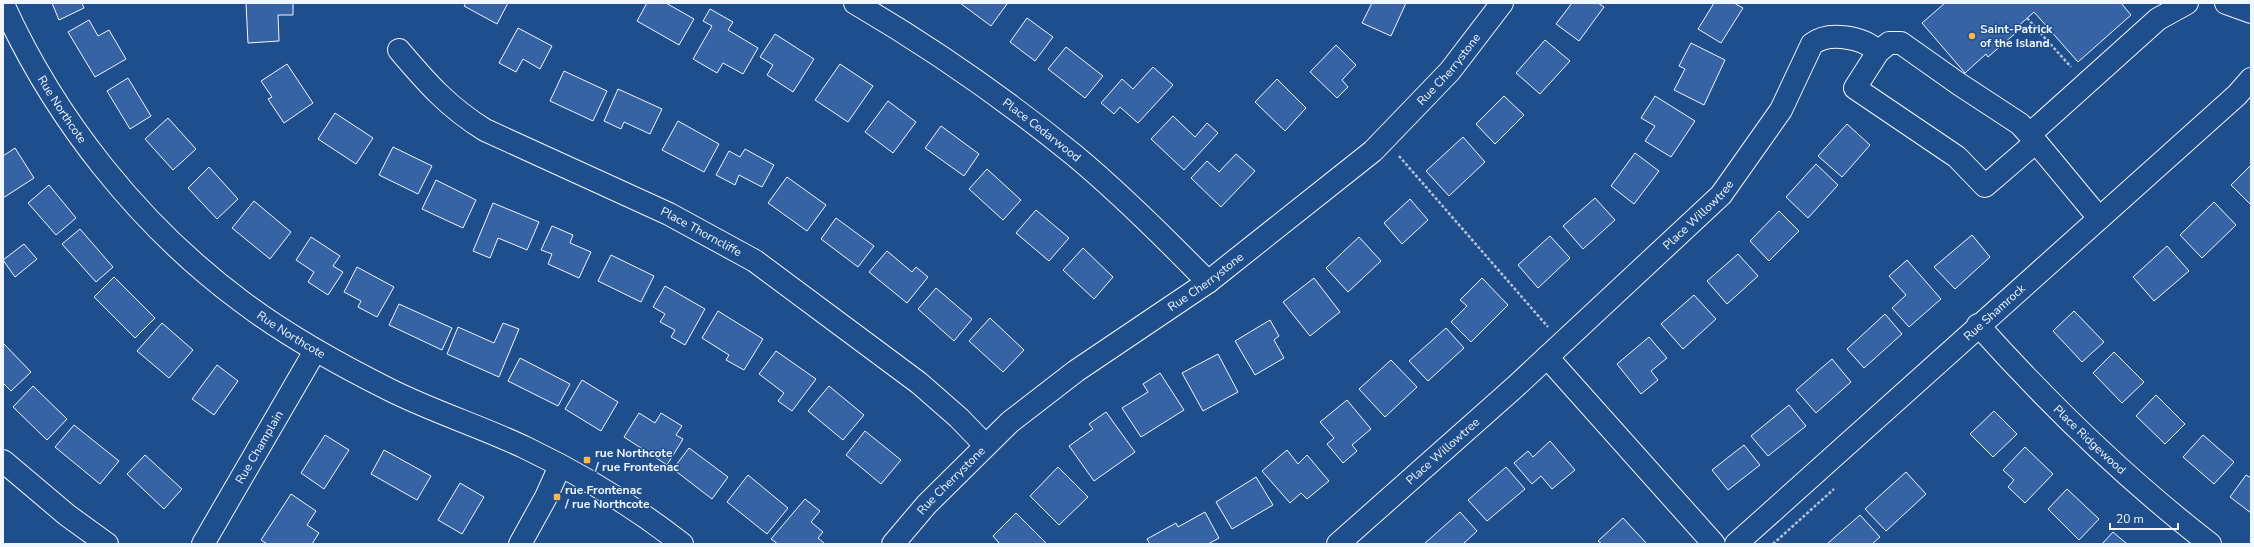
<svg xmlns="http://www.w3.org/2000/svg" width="2254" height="547" viewBox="0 0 2254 547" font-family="'Nunito Sans',sans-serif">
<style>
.building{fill:#3563a3;stroke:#f2f6ff}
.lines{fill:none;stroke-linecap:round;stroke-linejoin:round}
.minor-casing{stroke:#f2f6ff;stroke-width:24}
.path{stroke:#b3c4dc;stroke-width:2.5;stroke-dasharray:3 2;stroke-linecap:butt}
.minor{stroke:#1f4e8c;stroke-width:22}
.poi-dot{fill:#ffb74d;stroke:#1f4e8c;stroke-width:1.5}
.labels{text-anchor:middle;stroke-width:3;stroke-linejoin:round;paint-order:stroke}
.poi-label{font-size:12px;font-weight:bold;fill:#f2f6ff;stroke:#1f4e8c;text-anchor:start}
.street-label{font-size:12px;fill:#f2f6ff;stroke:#1f4e8c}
</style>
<rect width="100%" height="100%" fill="#1f4e8c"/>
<path class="building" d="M 52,3 L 82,3 L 84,8 L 59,20 Z
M 246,3 L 293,3 L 293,15 L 278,15 L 279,41 L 248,43 Z
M 466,3 L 508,3 L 497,24 L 464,6 Z
M 647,3 L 666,3 L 694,19 L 679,45 L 637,21 Z
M 960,3 L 1005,3 L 1007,4 L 991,26 Z
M 1372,3 L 1406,3 L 1391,36 L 1362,23 Z
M 1572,3 L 1598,3 L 1604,7 L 1579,41 L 1556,24 Z
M 1714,3 L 1734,3 L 1743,8 L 1721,43 L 1698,29 Z
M 1945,3 L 2121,3 L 2131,15 L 2078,62 L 2034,12 L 2015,29 L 2018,31 L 1988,57 L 1986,54 L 1965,73 L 1922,23 Z
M 710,9 L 733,22 L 728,30 L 758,48 L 743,74 L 723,63 L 717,73 L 693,59 L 712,26 L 703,21 Z
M 1027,18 L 1053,37 L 1035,61 L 1010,42 Z
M 89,20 L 98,36 L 109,30 L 126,59 L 95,77 L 68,32 Z
M 518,28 L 552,46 L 540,69 L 523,59 L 516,72 L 499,63 Z
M 775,34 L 814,59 L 793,92 L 767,75 L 773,65 L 760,57 Z
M 1545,40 L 1570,61 L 1540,94 L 1516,73 Z
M 1691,43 L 1725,60 L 1704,105 L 1674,90 L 1685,69 L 1679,66 Z
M 1336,45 L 1356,65 L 1342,80 L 1348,87 L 1337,98 L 1310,72 Z
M 1066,47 L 1103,76 L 1085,98 L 1048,69 Z
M 287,64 L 313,103 L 284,123 L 268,99 L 272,97 L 261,81 Z
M 840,64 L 873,86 L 848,122 L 815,100 Z
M 1153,67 L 1173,85 L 1138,123 L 1120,107 L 1114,114 L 1101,103 L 1122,79 L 1133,89 Z
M 564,71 L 607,91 L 593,121 L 550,101 Z
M 128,78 L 151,116 L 130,129 L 107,91 Z
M 1277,79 L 1306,108 L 1285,131 L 1255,102 Z
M 618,89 L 662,109 L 650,134 L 624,122 L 621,129 L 604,121 Z
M 1504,96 L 1524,115 L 1495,144 L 1476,124 Z
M 1655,96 L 1695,121 L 1671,157 L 1645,141 L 1655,126 L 1641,118 Z
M 888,101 L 916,122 L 893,153 L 865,132 Z
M 335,113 L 373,138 L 356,164 L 318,139 Z
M 1173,116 L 1195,137 L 1207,123 L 1218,133 L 1184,170 L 1151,139 Z
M 168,118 L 196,149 L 173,170 L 145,139 Z
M 678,121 L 719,144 L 704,172 L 662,150 Z
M 1847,124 L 1870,145 L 1842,177 L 1818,156 Z
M 941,126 L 979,154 L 964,176 L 925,148 Z
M 1463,137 L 1485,162 L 1449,196 L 1426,171 Z
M 393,147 L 432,166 L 418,194 L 379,175 Z
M 15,148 L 34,178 L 3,198 L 3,156 Z
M 745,149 L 774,165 L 762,187 L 739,175 L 735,185 L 716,175 L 729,151 L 740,157 Z
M 1635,153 L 1659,171 L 1634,204 L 1611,186 Z
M 1236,154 L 1255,171 L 1221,207 L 1191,178 L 1207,161 L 1219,172 Z
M 1816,164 L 1838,185 L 1808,218 L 1786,197 Z
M 2251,165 L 2251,205 L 2231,185 Z
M 209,167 L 238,199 L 217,219 L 188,188 Z
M 987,169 L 1021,200 L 1003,220 L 969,189 Z
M 787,177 L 826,205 L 807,231 L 768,203 Z
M 436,180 L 476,200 L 463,228 L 422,209 Z
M 49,185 L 76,218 L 56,235 L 28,203 Z
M 1595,198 L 1615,220 L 1583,249 L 1563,226 Z
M 1410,199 L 1428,220 L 1402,244 L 1384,223 Z
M 254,201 L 291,232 L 270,259 L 232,228 Z
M 2214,202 L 2236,225 L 2202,258 L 2180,235 Z
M 493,203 L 539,222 L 527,250 L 498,238 L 490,258 L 473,251 Z
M 1036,210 L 1069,238 L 1049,261 L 1016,233 Z
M 1779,211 L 1799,231 L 1769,261 L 1750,241 Z
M 836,218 L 874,246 L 858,267 L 821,239 Z
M 552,226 L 573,235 L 570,243 L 591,252 L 579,278 L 548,264 L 552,254 L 541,250 Z
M 80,229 L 113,267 L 96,282 L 62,244 Z
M 1972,235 L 1990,257 L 1955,289 L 1934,267 Z
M 1550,236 L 1570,258 L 1538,288 L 1518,265 Z
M 311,237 L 340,256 L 333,266 L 343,272 L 328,295 L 308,282 L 314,272 L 296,260 Z
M 1359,237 L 1381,261 L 1348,292 L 1326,268 Z
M 24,244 L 37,259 L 15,277 L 3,260 Z
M 2167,246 L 2189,271 L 2154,301 L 2133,277 Z
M 1083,248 L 1113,277 L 1094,299 L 1063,270 Z
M 887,251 L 912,272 L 916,267 L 928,277 L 907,303 L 869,272 Z
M 1738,254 L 1758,276 L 1727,304 L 1707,281 Z
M 611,255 L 654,276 L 641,302 L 598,281 Z
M 1907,260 L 1941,299 L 1909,327 L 1892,308 L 1906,295 L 1889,276 Z
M 357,267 L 394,287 L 377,317 L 358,307 L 361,301 L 344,292 Z
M 114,277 L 155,318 L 135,338 L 94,297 Z
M 1314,278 L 1340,312 L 1310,336 L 1283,302 Z
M 1482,278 L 1508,305 L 1471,342 L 1451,322 L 1467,306 L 1460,300 Z
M 665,286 L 705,309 L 685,345 L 671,337 L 675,330 L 660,322 L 665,314 L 653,307 Z
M 936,288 L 972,319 L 954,341 L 918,309 Z
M 1694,295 L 1716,319 L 1683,349 L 1661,324 Z
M 399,304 L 452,328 L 442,350 L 389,325 Z
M 718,311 L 763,339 L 744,370 L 726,360 L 729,355 L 702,338 Z
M 2074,311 L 2104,342 L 2082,362 L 2053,331 Z
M 1885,314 L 1902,334 L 1864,368 L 1847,349 Z
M 990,318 L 1024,350 L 1003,372 L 969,341 Z
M 1270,320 L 1279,336 L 1274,340 L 1284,358 L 1255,375 L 1235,341 Z
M 162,323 L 193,350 L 169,378 L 137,351 Z
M 503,323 L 519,329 L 499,377 L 447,354 L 458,327 L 494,343 Z
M 1446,328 L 1464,348 L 1428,381 L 1409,361 Z
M 1649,337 L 1667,358 L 1651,371 L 1658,380 L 1641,394 L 1617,364 Z
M 3,343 L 31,372 L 11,391 L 3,383 Z
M 776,351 L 816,379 L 792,411 L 778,401 L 784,393 L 759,374 Z
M 2114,352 L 2144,382 L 2122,403 L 2093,373 Z
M 1218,354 L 1238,392 L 1203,411 L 1182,373 Z
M 520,358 L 570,384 L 558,406 L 508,381 Z
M 1832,359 L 1851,382 L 1816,413 L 1796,390 Z
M 1391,360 L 1417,387 L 1385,417 L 1359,389 Z
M 217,365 L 238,381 L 214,415 L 192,399 Z
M 1160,373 L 1184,410 L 1141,437 L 1122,408 L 1148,392 L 1143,384 Z
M 582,380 L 618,402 L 601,431 L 565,409 Z
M 33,386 L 67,419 L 47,440 L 13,407 Z
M 829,386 L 864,415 L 843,440 L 808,411 Z
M 2156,395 L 2185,424 L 2165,444 L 2136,416 Z
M 1347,400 L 1371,429 L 1352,445 L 1357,451 L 1343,463 L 1327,444 L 1334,438 L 1320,422 Z
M 1789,405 L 1806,426 L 1768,456 L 1751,436 Z
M 1994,411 L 2017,434 L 1993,457 L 1970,434 Z
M 1106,412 L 1135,452 L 1094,481 L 1069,446 L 1093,429 L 1089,424 Z
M 639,413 L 655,423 L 661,413 L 682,426 L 676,435 L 683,439 L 667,465 L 624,437 Z
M 74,425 L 119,461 L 100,484 L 55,447 Z
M 865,431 L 901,460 L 881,484 L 846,455 Z
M 325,435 L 349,450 L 324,489 L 301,473 Z
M 2203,435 L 2234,462 L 2214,484 L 2183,457 Z
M 1550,441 L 1575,470 L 1552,489 L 1541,476 L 1532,484 L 1514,463 L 1528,451 L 1533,457 Z
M 1744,445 L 1760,465 L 1728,490 L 1712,470 Z
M 2025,447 L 2053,474 L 2025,503 L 2008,487 L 2014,480 L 2003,470 Z
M 689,448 L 728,477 L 712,499 L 673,469 Z
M 384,450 L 431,476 L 417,500 L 371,474 Z
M 1287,450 L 1298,464 L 1307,455 L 1329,481 L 1307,499 L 1301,493 L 1290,503 L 1262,471 Z
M 145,455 L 182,489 L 164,509 L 127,474 Z
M 1058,467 L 1088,497 L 1059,525 L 1030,496 Z
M 1506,467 L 1525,489 L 1487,521 L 1468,500 Z
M 1906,472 L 1926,494 L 1886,531 L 1865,509 Z
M 748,475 L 788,508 L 767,534 L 727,502 Z
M 2246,475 L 2251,478 L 2251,513 L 2230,497 Z
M 1256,477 L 1273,505 L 1232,529 L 1216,502 Z
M 460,483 L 484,497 L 462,534 L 438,520 Z
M 2067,489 L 2099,519 L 2079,540 L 2048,509 Z
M 291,494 L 316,511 L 307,525 L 319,533 L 312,544 L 267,544 L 261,540 Z
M 805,499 L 820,511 L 811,522 L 823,532 L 818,538 L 825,544 L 778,544 L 771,539 Z
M 1205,512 L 1219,538 L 1208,544 L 1150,544 L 1147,539 L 1176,523 L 1178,527 Z
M 1460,512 L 1477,531 L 1463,544 L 1424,544 Z
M 1016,513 L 1047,544 L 1000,544 L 993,536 Z
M 1860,515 L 1880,537 L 1872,544 L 1827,544 Z
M 1623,518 L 1647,544 L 1602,544 L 1598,541 Z
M 2113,532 L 2127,544 L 2102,544 Z"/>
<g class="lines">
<g class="minor-casing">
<g id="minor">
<path id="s1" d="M 855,3 C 932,48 1005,99 1074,155 C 1121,194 1165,238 1208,282"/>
<path d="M 2226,3 L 2251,12"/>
<path id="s2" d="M 3,4 C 55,119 139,225 241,301 C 287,336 338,364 390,390 C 434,412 482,427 526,448 C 580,474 635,507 682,544"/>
<path id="s3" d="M 399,50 C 427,83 448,107 485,130 L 669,214 L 755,261 L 919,383 L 959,418 L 985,445"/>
<path d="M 2030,134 L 2158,19 L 2187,3"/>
<path d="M 2036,142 L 1985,186 L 1957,157 L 1855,88 L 1878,52 L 1889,43 L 1901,43 L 1959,84 L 2020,124 L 2036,142 L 2099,218"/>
<path id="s4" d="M 1978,325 C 2049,404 2126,479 2210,544"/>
<path d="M 1547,357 L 1714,544"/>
<path d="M 3,461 L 67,515 L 107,544"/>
<path id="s5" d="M 203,544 L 315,351"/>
<path d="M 520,544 L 546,497 L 560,466"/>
<path id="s6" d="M 893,544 L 927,504 L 1010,422 L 1076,371 L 1208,282 L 1373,151 L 1450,71 L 1502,3"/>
<path id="s7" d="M 1338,544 L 1515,387 L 1721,195 L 1781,110 L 1812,44 C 1829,31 1864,37 1878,52"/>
<path id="s8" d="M 1736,544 L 2237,95 L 2251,79"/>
</g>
</g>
<path class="path" d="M 2027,18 L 2071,67
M 1399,156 L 1548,327
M 1773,544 L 1834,489"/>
<use href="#minor" class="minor"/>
</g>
<g class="poi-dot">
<circle cx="1972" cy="36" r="4"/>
<rect x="583" y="456" width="8" height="8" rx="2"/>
<rect x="553" y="493" width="8" height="8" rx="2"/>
</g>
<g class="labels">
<g class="poi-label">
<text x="1980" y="33">Saint-Patrick<tspan x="1980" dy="14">of the Island</tspan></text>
<text x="595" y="457">rue Northcote<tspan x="595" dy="14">/ rue Frontenac</tspan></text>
<text x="565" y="494">rue Frontenac<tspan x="565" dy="14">/ rue Northcote</tspan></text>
</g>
<g class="street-label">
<text dy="4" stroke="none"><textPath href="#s6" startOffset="734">Rue Cherrystone</textPath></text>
<text dy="4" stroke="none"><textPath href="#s2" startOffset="121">Rue Northcote</textPath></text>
<text dy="4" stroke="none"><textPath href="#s1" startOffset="226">Place Cedarwood</textPath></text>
<text dy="4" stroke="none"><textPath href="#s7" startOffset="488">Place Willowtree</textPath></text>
<text dy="4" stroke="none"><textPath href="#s3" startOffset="357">Place Thorncliffe</textPath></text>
<text dy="4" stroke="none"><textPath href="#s6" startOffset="410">Rue Cherrystone</textPath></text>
<text dy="4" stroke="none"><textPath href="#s8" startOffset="347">Rue Shamrock</textPath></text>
<text dy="4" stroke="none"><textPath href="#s2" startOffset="445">Rue Northcote</textPath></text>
<text dy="4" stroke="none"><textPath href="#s4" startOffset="160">Place Ridgewood</textPath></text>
<text dy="4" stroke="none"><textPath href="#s5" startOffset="112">Rue Champlain</textPath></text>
<text dy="4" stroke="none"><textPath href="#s7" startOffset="140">Place Willowtree</textPath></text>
<text dy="4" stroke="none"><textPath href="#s6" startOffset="86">Rue Cherrystone</textPath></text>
</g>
</g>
<rect width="2254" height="547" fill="none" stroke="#f2f6ff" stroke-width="8"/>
<path d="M2110 523v6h68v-6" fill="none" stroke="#f2f6ff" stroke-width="2"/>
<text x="2116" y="523" font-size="12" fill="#f2f6ff" stroke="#1f4e8c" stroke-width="3" paint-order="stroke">20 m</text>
</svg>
